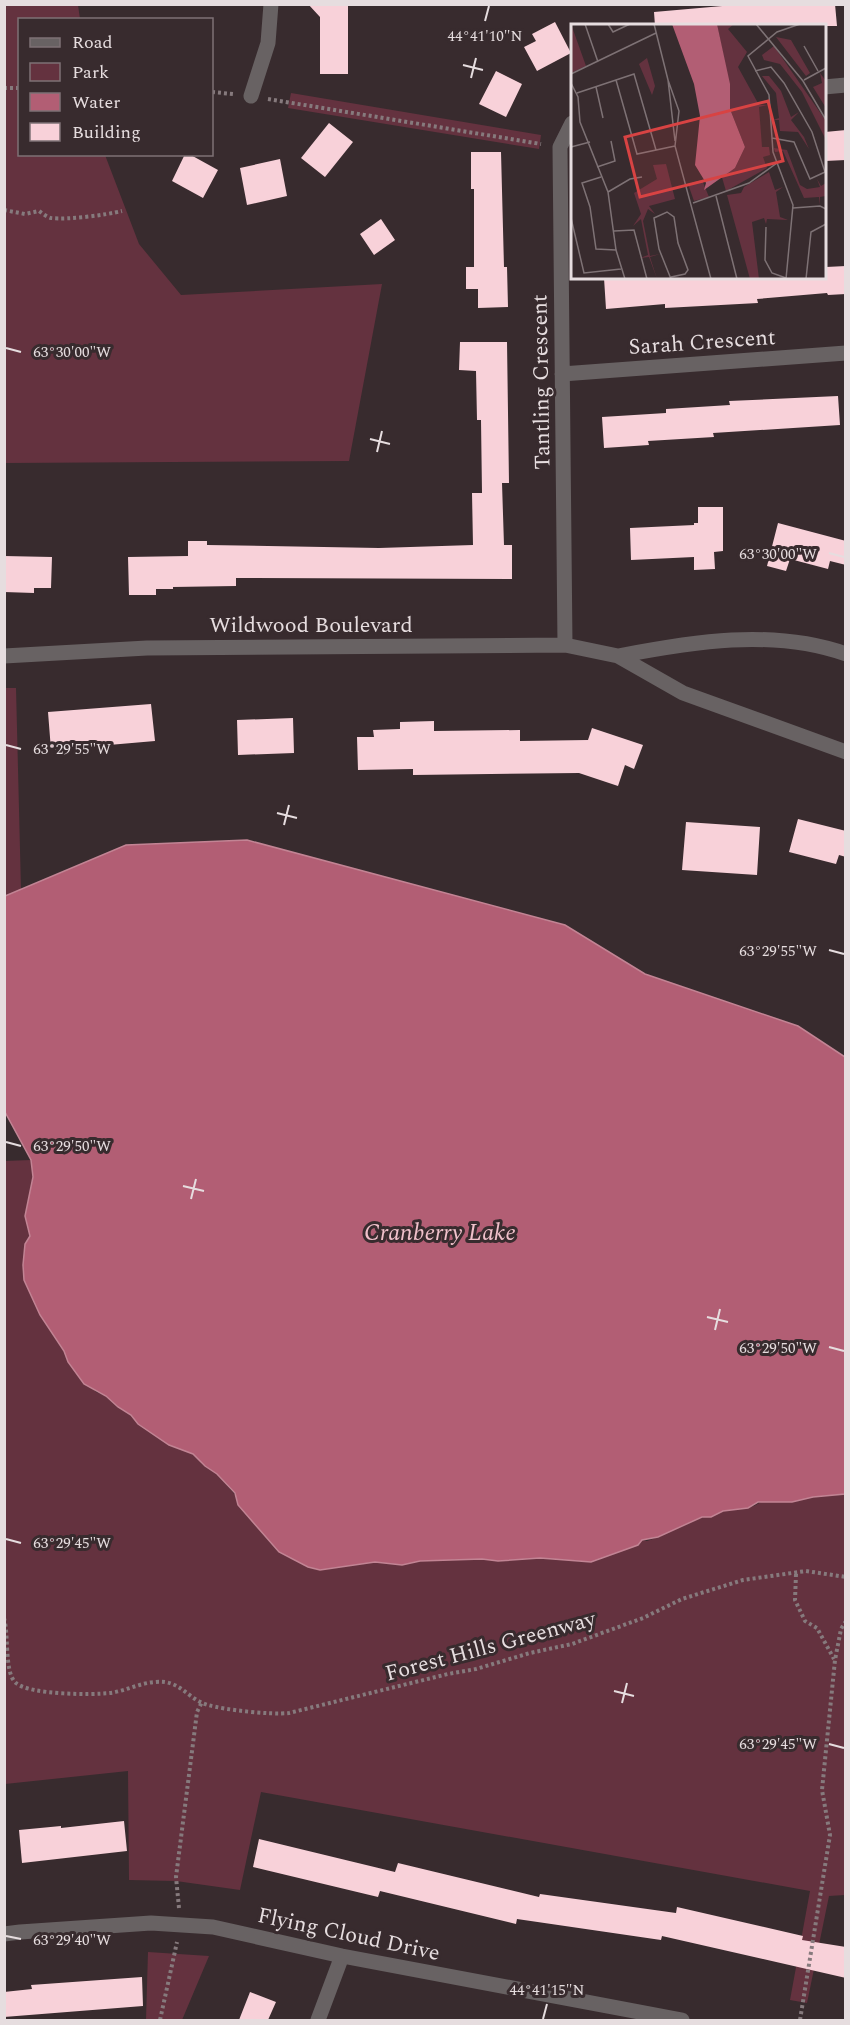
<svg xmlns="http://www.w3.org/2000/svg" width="850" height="2025" viewBox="0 0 850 2025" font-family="Spectral,serif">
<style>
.green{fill:#64323f}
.water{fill:#b25e74;stroke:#c28494;stroke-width:1.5}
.building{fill:#f8d1d9}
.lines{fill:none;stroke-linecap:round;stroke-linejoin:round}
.path{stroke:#867a7d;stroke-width:4;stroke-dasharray:3 3;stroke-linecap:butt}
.minor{stroke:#686263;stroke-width:15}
.ticks{fill:none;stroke:#e6dddf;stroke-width:2}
.labels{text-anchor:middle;stroke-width:6;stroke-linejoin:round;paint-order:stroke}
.street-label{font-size:22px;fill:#e6dddf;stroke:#382b2e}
.water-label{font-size:24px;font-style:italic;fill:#f1c1cb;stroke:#382b2e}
.inset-road{fill:none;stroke:#7e7275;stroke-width:1.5}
.view{fill:#d84343;fill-opacity:0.15;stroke:#d84343;stroke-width:3}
.inset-edge{fill:none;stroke:#e6dddf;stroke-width:3}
.ticks-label{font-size:15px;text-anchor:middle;fill:#e6dddf;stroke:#382b2e;stroke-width:6;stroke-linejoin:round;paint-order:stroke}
</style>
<rect width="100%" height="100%" fill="#382b2e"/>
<path class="green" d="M 4,5 L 78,5 L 80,19 L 20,20 L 20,154 L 105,155 L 139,244 L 181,295 L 382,284 L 349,461 L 5,463 Z
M 291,93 L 541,135 L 539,149 L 288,108 Z
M 5,688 L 16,688 L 21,890 L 5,896 Z
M 31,1160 L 33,1177 L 25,1216 L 30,1236 L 25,1244 L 23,1275 L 40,1315 L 64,1351 L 68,1362 L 96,1392 L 106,1396 L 118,1407 L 131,1415 L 138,1424 L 169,1445 L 193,1454 L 205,1466 L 217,1474 L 236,1496 L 320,1570 L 375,1562 L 402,1565 L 420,1561 L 482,1559 L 498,1561 L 540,1558 L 569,1559 L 581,1562 L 596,1561 L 642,1540 L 647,1541 L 658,1537 L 702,1517 L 711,1517 L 723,1511 L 754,1506 L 761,1502 L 792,1502 L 813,1497 L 845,1494 L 845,1895 L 829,1896 L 807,2003 L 790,2000 L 810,1891 L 261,1792 L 240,1890 L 176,1881 L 129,1880 L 128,1771 L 5,1784 L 4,1161 Z
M 148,1952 L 209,1956 L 182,2020 L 146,2020 Z"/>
<path class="water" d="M 247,840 L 565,925 L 645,974 L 798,1026 L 845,1057 L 845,1494 L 813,1497 L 792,1502 L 758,1502 L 748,1508 L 723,1511 L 711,1517 L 702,1517 L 658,1537 L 642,1540 L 638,1545 L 591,1562 L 540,1558 L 498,1561 L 482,1559 L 420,1561 L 402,1565 L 375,1562 L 320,1570 L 308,1567 L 279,1552 L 238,1505 L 235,1493 L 217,1474 L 205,1466 L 193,1454 L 169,1445 L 138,1424 L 131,1415 L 118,1407 L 106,1396 L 84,1384 L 68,1362 L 64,1351 L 40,1315 L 24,1280 L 23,1265 L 25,1244 L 30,1236 L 25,1216 L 33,1177 L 31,1160 L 5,1112 L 5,896 L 126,845 Z"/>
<path class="building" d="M 308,4 L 348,4 L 348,74 L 320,74 L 320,17 Z
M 745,4 L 835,4 L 837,26 L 655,26 L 654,12 Z
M 555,22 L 571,53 L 537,71 L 524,47 L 536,41 L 532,34 Z
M 496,71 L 522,84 L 506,117 L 479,104 Z
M 329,123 L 353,142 L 325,177 L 301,158 Z
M 846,130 L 846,160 L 825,161 L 825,132 Z
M 471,152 L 501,152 L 504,267 L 507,267 L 508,307 L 478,308 L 478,289 L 466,289 L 466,267 L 474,267 L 474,189 L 471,189 Z
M 185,154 L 189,154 L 218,170 L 203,198 L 172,181 Z
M 280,159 L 287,196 L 247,205 L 240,168 Z
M 381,219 L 395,240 L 374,255 L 360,234 Z
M 846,266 L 846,294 L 828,295 L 827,293 L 757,299 L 758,303 L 665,308 L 665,304 L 606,309 L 604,278 L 650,278 L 651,279 L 827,278 L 826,267 Z
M 460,342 L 507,342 L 509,483 L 502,483 L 504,545 L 512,545 L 512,579 L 236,578 L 236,586 L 173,587 L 173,589 L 156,589 L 156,595 L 129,595 L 128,557 L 188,556 L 188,541 L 207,541 L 207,545 L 379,548 L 473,545 L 472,493 L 482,493 L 481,420 L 477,420 L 476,371 L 459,370 Z
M 838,396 L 840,425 L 713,433 L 714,437 L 648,441 L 649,445 L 604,448 L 602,417 L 666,413 L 666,409 L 730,405 L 729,401 Z
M 698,507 L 723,507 L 723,551 L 714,552 L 715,569 L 694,570 L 694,557 L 631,560 L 630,528 L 694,525 L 694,523 L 698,523 Z
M 778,523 L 846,541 L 846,565 L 830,561 L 828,569 L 790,559 L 786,571 L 767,566 Z
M 4,556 L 52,557 L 51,588 L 34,588 L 34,593 L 4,592 Z
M 151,704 L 155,741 L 51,750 L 48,712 Z
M 293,718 L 294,753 L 238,755 L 237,720 Z
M 434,721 L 434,731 L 520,730 L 520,741 L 588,740 L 592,728 L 643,745 L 634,769 L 625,765 L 618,786 L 579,773 L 413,775 L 413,769 L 358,770 L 357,737 L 374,737 L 373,730 L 400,729 L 400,722 Z
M 798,819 L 846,831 L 846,857 L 839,855 L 836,864 L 789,852 Z
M 686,822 L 760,827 L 757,875 L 682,870 Z
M 124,1821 L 127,1851 L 22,1863 L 19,1830 L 61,1826 L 61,1828 Z
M 259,1839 L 395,1872 L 398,1863 L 539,1897 L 540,1894 L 676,1913 L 677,1907 L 803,1936 L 802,1940 L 846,1947 L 846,1978 L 662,1936 L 661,1940 L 517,1919 L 516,1924 L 380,1891 L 378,1897 L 253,1867 Z
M 142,1977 L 143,2006 L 4,2017 L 4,1992 L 32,1989 L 31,1985 Z
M 250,1992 L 276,2002 L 268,2020 L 239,2020 Z"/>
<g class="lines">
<path class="path" d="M 4,88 L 20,88
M 212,92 L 233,94
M 268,99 L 541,144
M 4,210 L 25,214 L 39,211 C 43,214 47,217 51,218 C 68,220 106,215 122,211
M 796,1574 L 795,1600 L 805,1621 L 817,1628 L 834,1659
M 4,1618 C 9,1635 4,1673 16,1683 C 30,1695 92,1695 110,1693 C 125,1691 140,1683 155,1682 C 180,1679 187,1699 208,1705 C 226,1710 270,1715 289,1713 L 448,1674 L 476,1669 L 530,1653 L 572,1644 L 643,1618 L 682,1599 L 743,1580 L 806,1571 L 846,1577
M 179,1908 L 176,1877 L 197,1712 L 202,1702
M 160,2020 L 177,1942
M 800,2020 L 830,1835 L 822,1790 L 835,1660 L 841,1629 L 846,1621"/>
<path class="minor" d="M 824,87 L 846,85
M 251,96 L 268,43 L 271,4
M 562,374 L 846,353
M 565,645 L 560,147 L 572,123
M 4,656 L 147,648 L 565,645 L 618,656 L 683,693 L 846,752
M 618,656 C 691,642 772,628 846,654
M 4,1934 L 20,1932 L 151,1923 L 213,1927 L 342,1956 L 682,2020
M 318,2020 L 342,1956"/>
</g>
<path class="ticks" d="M 485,21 L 489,6M 463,65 L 483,70M 471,78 L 476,58M 6,348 L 21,352M 370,439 L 390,444M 377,452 L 382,431M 829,553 L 844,557M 6,745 L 21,749M 277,813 L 297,818M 284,825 L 289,805M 829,950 L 844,954M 6,1142 L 21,1146M 183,1186 L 204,1191M 191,1199 L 196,1179M 707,1317 L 728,1322M 715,1330 L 720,1309M 829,1347 L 844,1351M 6,1539 L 21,1543M 614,1691 L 634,1696M 622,1703 L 627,1683M 829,1744 L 844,1748M 6,1936 L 21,1939M 543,2019 L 547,2004"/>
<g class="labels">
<g class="street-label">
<text transform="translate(702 341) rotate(-4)" y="8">Sarah Crescent</text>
<text transform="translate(540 382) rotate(-91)" y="8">Tantling Crescent</text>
<text x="311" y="632">Wildwood Boulevard</text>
<text transform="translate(490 1645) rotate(-15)" y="8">Forest Hills Greenway</text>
<text transform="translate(349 1933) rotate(12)" y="8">Flying Cloud Drive</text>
</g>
<g class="water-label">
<text x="440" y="1240">Cranberry Lake</text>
</g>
</g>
<g transform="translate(571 24)">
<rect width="255" height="255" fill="#382b2e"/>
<path d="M 0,0 L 15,42 L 0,49 ZM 146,0 L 163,0 L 157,5 L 176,28 L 167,43 L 188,81 L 196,81 L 188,83 L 191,123 L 198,123 L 199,131 L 192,133 L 196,144 L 155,167 L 150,150 L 164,144 L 174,123 L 159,85 L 158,60 ZM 205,13 L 220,16 L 239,49 L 235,52 ZM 203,22 L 255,97 L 255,116 L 231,68 L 209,40 L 193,36 L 191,31 ZM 76,34 L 84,62 L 81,71 L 68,40 ZM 249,49 L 255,57 L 255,84 L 242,63 L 251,59 ZM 191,52 L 198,52 L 210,67 L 220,93 L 228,88 L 220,96 L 233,113 L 238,125 L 227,108 L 209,107 L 208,96 L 202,96 L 208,94 L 205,69 ZM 203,124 L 216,126 L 229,161 L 236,165 L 249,163 L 246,155 L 250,162 L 255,159 L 255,172 L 249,173 L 249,181 L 248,173 L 233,174 L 212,127 L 204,128 ZM 95,140 L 104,175 L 78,182 L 84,190 L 77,185 L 72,197 L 79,232 L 89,230 L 79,233 L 86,255 L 78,233 L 69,234 L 77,231 L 70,195 L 62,202 L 70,190 L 63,169 L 86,155 L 82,141 ZM 198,148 L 204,166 L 212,163 L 205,168 L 209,193 L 217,196 L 196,195 L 195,200 L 193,194 L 181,198 L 188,255 L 179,255 L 156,171 L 170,169 L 173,163 ZM 131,156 L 138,173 L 123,177 L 117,160 Z" fill="#64323f"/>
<path d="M 101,0 L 146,0 L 159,60 L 159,85 L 174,123 L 164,144 L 133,166 L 135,159 L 124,141 L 129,92 L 123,60 Z" fill="#b25e74"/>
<path class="inset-road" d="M 14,0 L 27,38M 37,0 L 42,8 L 59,0M 83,0 L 97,56 L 104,117M 185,0 L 232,57 L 255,96M 233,22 L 247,47M 184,47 L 200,43 L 213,59 L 241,108 L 254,148 L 239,155 L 223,118 L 201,114M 0,50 L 85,9M 45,56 L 66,130 L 104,122M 97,56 L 108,87 L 104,122 L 140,255M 233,56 L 255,44M 0,59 L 7,73 L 9,98 L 37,168 L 45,226 L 54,255M 25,63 L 32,94M 6,69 L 63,50 L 85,126M 0,123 L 19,118M 26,143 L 44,137 L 40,117M 30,153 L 11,159 L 19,183 L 25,225 L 45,226M 37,168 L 59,155 L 71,153M 145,172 L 166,255M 122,179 L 178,159 L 206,139M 222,184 L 249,182 L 255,185M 0,194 L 13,249 L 50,245M 195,203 L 194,236 L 201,249 L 215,254M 43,207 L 63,206 L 76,255M 100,253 L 114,250 L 117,246 L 107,219 L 103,193 L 96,188 L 83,194 L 88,225 L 100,255M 215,255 L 222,181 L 202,128 L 198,71 L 177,32 L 206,8 L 229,0M 235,255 L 240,208 L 255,200"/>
<path class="view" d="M 197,77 L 212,137 L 69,173 L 54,113 Z"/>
<rect width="255" height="255" class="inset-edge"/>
</g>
<g class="ticks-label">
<text x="485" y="41">44°41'10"N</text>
<text x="72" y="357">63°30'00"W</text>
<text x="778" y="559">63°30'00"W</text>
<text x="72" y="754">63°29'55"W</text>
<text x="778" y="956">63°29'55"W</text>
<text x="72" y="1151">63°29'50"W</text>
<text x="778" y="1353">63°29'50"W</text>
<text x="72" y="1548">63°29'45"W</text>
<text x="778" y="1749">63°29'45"W</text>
<text x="72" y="1945">63°29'40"W</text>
<text x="547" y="1995">44°41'15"N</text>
</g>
<rect width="850" height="2025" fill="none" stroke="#e6dddf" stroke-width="12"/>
<rect x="18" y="18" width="195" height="138" fill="#382b2e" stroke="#7e7275" stroke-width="1.5"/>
<rect x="30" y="38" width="30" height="9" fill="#686263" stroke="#7e7275" stroke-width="1.5"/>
<text x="72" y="48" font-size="18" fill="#e6dddf">Road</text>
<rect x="30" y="63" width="30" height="18" fill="#64323f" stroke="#7e7275" stroke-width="1.5"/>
<text x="72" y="78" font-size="18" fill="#e6dddf">Park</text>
<rect x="30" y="93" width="30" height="18" fill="#b25e74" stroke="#7e7275" stroke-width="1.5"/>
<text x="72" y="108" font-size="18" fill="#e6dddf">Water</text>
<rect x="30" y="123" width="30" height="18" fill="#f8d1d9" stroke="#7e7275" stroke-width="1.5"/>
<text x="72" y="138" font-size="18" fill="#e6dddf">Building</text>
</svg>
